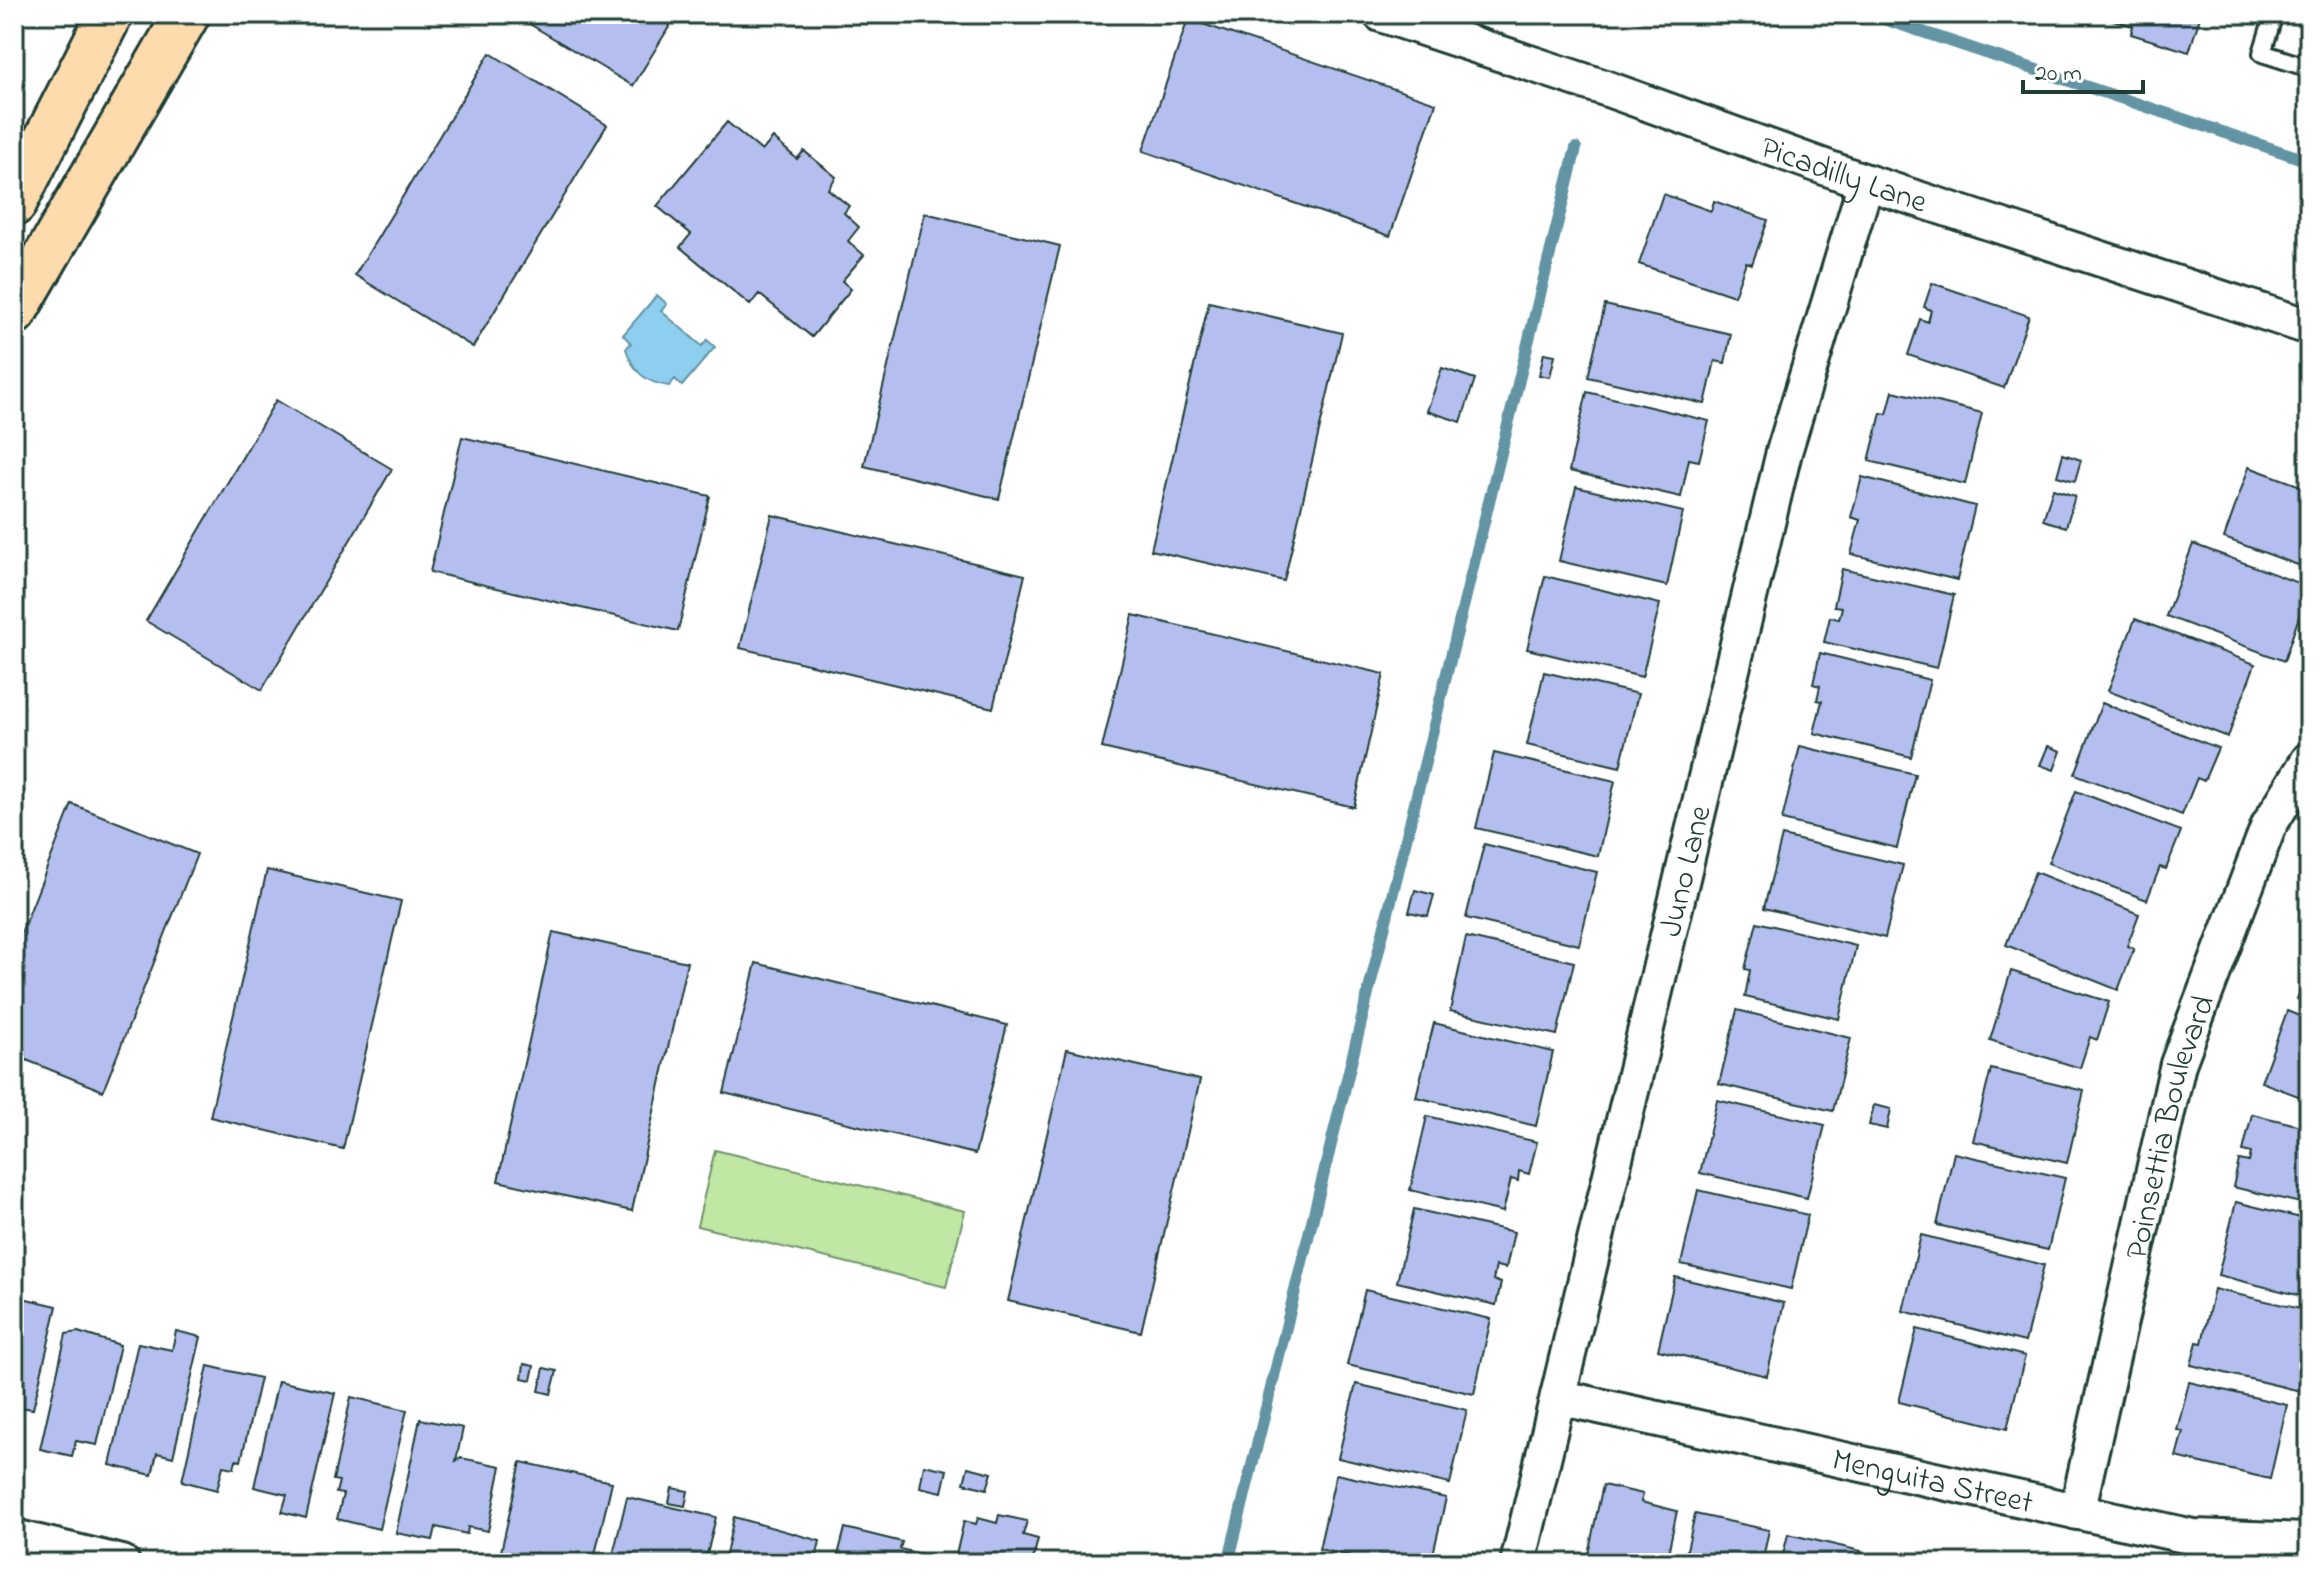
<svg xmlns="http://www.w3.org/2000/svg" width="2323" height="1577" viewBox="0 0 2323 1577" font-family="'Indie Flower',sans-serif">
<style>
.green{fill:#c0e8a4;stroke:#70926c;stroke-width:2}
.water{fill:#8eceef;stroke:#6294a4;stroke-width:2}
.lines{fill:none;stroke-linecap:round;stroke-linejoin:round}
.stream{stroke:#6294a4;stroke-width:12}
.building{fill:#b4bfef;stroke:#1f3d34;stroke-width:2}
.lane-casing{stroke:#1f3d34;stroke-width:22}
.street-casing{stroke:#1f3d34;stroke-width:40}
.highway-casing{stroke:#1f3d34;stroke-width:50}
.lane{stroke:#fff;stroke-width:16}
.street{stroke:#fff;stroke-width:34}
.highway{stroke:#fedbac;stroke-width:44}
.labels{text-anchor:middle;stroke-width:8;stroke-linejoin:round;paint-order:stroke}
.street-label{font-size:32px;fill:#1f3d34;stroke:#fff}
</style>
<rect width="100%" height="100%" fill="#fff"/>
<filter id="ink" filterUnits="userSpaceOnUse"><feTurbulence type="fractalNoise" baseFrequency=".0125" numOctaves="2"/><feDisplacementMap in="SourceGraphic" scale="16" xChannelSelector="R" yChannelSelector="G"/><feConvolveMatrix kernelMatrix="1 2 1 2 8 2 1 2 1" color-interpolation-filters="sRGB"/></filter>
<g filter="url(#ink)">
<path class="green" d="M 715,1150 L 965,1211 L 946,1287 L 697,1226 Z"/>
<path class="water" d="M 657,295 L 667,304 L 661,311 L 702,346 L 707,340 L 715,347 L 682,386 L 675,379 L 669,386 C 645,383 633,371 626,349 L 631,343 L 623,335 Z"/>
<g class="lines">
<path class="stream" d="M 1869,14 L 2309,161
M 1228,1563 L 1576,148"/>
</g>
<path class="building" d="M 513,14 L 677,14 L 633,86 Z
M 2093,14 L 2201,14 L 2189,52 L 2131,34 L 2133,26 Z
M 1188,19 L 1436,103 L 1390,236 L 1143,151 Z
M 490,53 L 607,125 L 473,347 L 355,275 Z
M 727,122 L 762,151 L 773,138 L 797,159 L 804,151 L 836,177 L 828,189 L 849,206 L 844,213 L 859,227 L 848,241 L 864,255 L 842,281 L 851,289 L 812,337 L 759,294 L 750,305 L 680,247 L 691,234 L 657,206 Z
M 1663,194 L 1711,211 L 1714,201 L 1768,220 L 1752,264 L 1746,262 L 1734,296 L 1639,264 Z
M 925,213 L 1060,246 L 999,499 L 864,466 Z
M 1932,283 L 2029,316 L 2004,388 L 1908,355 L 1920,319 L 1928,322 L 1931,310 L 1924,307 Z
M 1209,302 L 1342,333 L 1284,581 L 1151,550 Z
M 1605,305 L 1731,334 L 1725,363 L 1715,361 L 1705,404 L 1588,377 Z
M 1544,353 L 1555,355 L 1550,377 L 1539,375 Z
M 1442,368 L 1475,379 L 1461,422 L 1427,411 Z
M 1893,391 L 1982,413 L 1965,484 L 1869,461 L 1881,413 L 1887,414 Z
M 1587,392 L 1709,421 L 1699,461 L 1689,459 L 1681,497 L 1569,471 Z
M 276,400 L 392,469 L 262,690 L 146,621 Z
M 462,437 L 710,496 L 678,631 L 430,572 Z
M 2063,454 L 2081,460 L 2075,481 L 2057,476 Z
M 2249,467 L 2309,489 L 2309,569 L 2224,538 Z
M 1862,477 L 1975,506 L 1957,580 L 1851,554 L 1860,520 L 1851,517 Z
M 1576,487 L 1683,512 L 1667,586 L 1559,561 Z
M 2053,489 L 2075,496 L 2066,527 L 2043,520 Z
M 772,515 L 1025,575 L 993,708 L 740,648 Z
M 2193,544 L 2309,587 L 2284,661 L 2166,616 Z
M 1842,569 L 1954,595 L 1937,668 L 1824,642 L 1830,617 L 1839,619 L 1842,607 L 1834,606 Z
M 1545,576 L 1660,604 L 1642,677 L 1527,649 Z
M 1133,615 L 1384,674 L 1354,807 L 1102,748 Z
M 2135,619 L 2255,664 L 2228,737 L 2108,691 Z
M 1820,653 L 1930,680 L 1911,757 L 1814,733 L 1822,701 L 1817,700 L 1820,686 L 1813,684 Z
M 1544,672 L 1638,694 L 1620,767 L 1527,745 Z
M 2102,703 L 2218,748 L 2204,781 L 2197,778 L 2182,815 L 2075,774 Z
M 1800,746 L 1915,774 L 1897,848 L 1782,820 Z
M 2048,746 L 2061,751 L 2054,770 L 2040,765 Z
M 1494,753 L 1615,781 L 1598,856 L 1476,828 Z
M 2076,791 L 2181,831 L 2166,869 L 2160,867 L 2147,900 L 2048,863 Z
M 72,804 L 197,854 L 103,1091 L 14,1055 L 14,952 Z
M 1782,836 L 1903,865 L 1885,938 L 1764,908 Z
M 1484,844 L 1597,872 L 1579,945 L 1466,918 Z
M 267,870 L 401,901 L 343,1149 L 210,1117 Z
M 2035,872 L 2139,914 L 2127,946 L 2134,949 L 2118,990 L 2006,945 Z
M 1415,890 L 1434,895 L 1428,916 L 1409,912 Z
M 1757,922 L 1856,946 L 1839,1019 L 1745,997 L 1750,970 L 1745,969 Z
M 553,932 L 687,962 L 632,1211 L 498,1181 Z
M 1466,937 L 1574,962 L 1557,1035 L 1450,1011 Z
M 756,963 L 1007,1025 L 975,1154 L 724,1093 Z
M 2309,968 L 2309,1003 L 2297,999 Z
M 2011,971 L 2109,1002 L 2097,1040 L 2090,1037 L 2080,1068 L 1990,1040 Z
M 1737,1010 L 1851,1038 L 1833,1111 L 1719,1084 Z
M 2287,1011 L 2309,1020 L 2309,1100 L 2261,1082 Z
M 1434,1023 L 1553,1052 L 1536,1126 L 1416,1097 Z
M 1067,1049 L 1200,1080 L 1141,1332 L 1008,1301 Z
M 1991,1069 L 2084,1091 L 2067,1163 L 1973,1141 Z
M 1717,1100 L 1825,1125 L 1807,1198 L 1700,1173 Z
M 1874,1105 L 1891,1109 L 1887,1129 L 1869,1125 Z
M 2252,1114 L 2309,1128 L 2309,1205 L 2233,1187 L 2239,1160 L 2249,1162 L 2251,1153 L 2243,1151 Z
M 1427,1116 L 1537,1142 L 1529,1174 L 1519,1171 L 1518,1181 L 1511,1179 L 1503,1212 L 1410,1190 Z
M 1954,1153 L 2065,1178 L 2048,1250 L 1937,1225 Z
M 1698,1190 L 1808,1215 L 1791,1289 L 1681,1264 Z
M 2236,1202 L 2309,1220 L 2309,1298 L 2218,1275 Z
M 1414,1209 L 1514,1232 L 1506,1268 L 1496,1266 L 1493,1280 L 1501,1283 L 1496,1305 L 1397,1282 Z
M 1921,1235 L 2044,1265 L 2025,1342 L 1903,1311 Z
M 1675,1277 L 1784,1303 L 1767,1376 L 1658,1350 Z
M 2214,1289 L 2309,1311 L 2309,1393 L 2191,1365 L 2197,1342 L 2202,1343 Z
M 1365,1290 L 1491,1319 L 1474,1394 L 1347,1365 Z
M 14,1296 L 57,1306 L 33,1409 L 14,1406 Z
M 1917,1329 L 2025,1356 L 2007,1429 L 1899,1402 Z
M 176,1331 L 201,1337 L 173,1457 L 157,1453 L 152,1475 L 110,1465 L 138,1343 L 172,1350 Z
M 78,1332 L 120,1345 L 97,1445 L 76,1441 L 72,1456 L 40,1449 L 66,1334 Z
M 524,1364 L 534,1366 L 531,1380 L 522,1378 Z
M 208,1366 L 260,1378 L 241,1461 L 236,1460 L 234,1468 L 223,1466 L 217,1490 L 182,1481 Z
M 544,1368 L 557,1371 L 551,1394 L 539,1391 Z
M 278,1381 L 335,1393 L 306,1518 L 282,1512 L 287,1495 L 254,1487 Z
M 2189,1382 L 2287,1405 L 2270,1479 L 2176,1457 L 2183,1431 L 2177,1430 Z
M 1356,1384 L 1467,1410 L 1450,1484 L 1338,1458 Z
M 351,1397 L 407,1410 L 379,1529 L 337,1519 L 343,1494 L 336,1493 L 339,1481 L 333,1480 Z
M 420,1419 L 463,1428 L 456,1461 L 461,1458 L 501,1466 L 488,1531 L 468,1527 L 467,1534 L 436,1527 L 433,1540 L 396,1533 Z
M 521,1462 L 612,1482 L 593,1563 L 551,1563 L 553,1557 L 535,1553 L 532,1563 L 500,1556 Z
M 924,1465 L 947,1470 L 942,1492 L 920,1487 Z
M 968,1467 L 992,1473 L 987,1489 L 964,1483 Z
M 1336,1474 L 1446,1498 L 1431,1563 L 1382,1563 L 1319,1549 Z
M 1603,1485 L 1643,1494 L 1641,1502 L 1677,1511 L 1666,1563 L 1586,1563 Z
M 672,1488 L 688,1491 L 685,1506 L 669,1503 Z
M 627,1497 L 716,1517 L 705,1563 L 611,1563 Z
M 1695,1514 L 1769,1530 L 1762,1563 L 1684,1563 Z
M 999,1515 L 1027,1521 L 1023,1535 L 1038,1539 L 1032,1563 L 954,1563 L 964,1521 L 976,1524 L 978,1518 L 997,1523 Z
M 734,1517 L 820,1541 L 815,1563 L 724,1563 Z
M 845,1528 L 902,1542 L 900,1549 L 930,1556 L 929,1563 L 836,1563 Z
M 1788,1534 L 1861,1551 L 1858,1563 L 1781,1563 Z"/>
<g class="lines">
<g class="lane-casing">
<path id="lane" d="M 2274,14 L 2262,53 L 2309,68"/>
</g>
<g class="street-casing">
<g id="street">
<path id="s1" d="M 1381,14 L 1605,88 L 1866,182 L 2309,327"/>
<path id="s2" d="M 1558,1397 L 2193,1537 L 2309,1541"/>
<path id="s3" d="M 2077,1512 L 2178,1064 L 2269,825 L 2309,760"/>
<path d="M 14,1537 L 122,1563"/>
<path id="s4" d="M 1518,1563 L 1784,452 L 1866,182"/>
</g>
</g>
<g class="highway-casing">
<path id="highway" d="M 14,203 L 110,14
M 14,312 L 187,14"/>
</g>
<use href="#lane" class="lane"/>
<use href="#street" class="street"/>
<use href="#highway" class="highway"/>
</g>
</g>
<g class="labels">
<g class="street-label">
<text dy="11" stroke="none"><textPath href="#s1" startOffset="490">Picadilly Lane</textPath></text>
<text dy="11" stroke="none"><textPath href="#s4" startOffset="712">Juno Lane</textPath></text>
<text dy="11" stroke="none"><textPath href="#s3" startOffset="396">Poinsettia Boulevard</textPath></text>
<text dy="11" stroke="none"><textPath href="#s2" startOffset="384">Menguita Street</textPath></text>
</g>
</g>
<rect width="2323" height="1577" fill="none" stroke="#fff" stroke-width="48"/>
<rect x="24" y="24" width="2275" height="1529" fill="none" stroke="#1f3d34" stroke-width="3" filter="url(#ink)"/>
<path d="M2023 80v12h120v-12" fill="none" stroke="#1f3d34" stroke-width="4"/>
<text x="2035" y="80" font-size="24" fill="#1f3d34" stroke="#ffffff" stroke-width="6" paint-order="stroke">20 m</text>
</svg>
